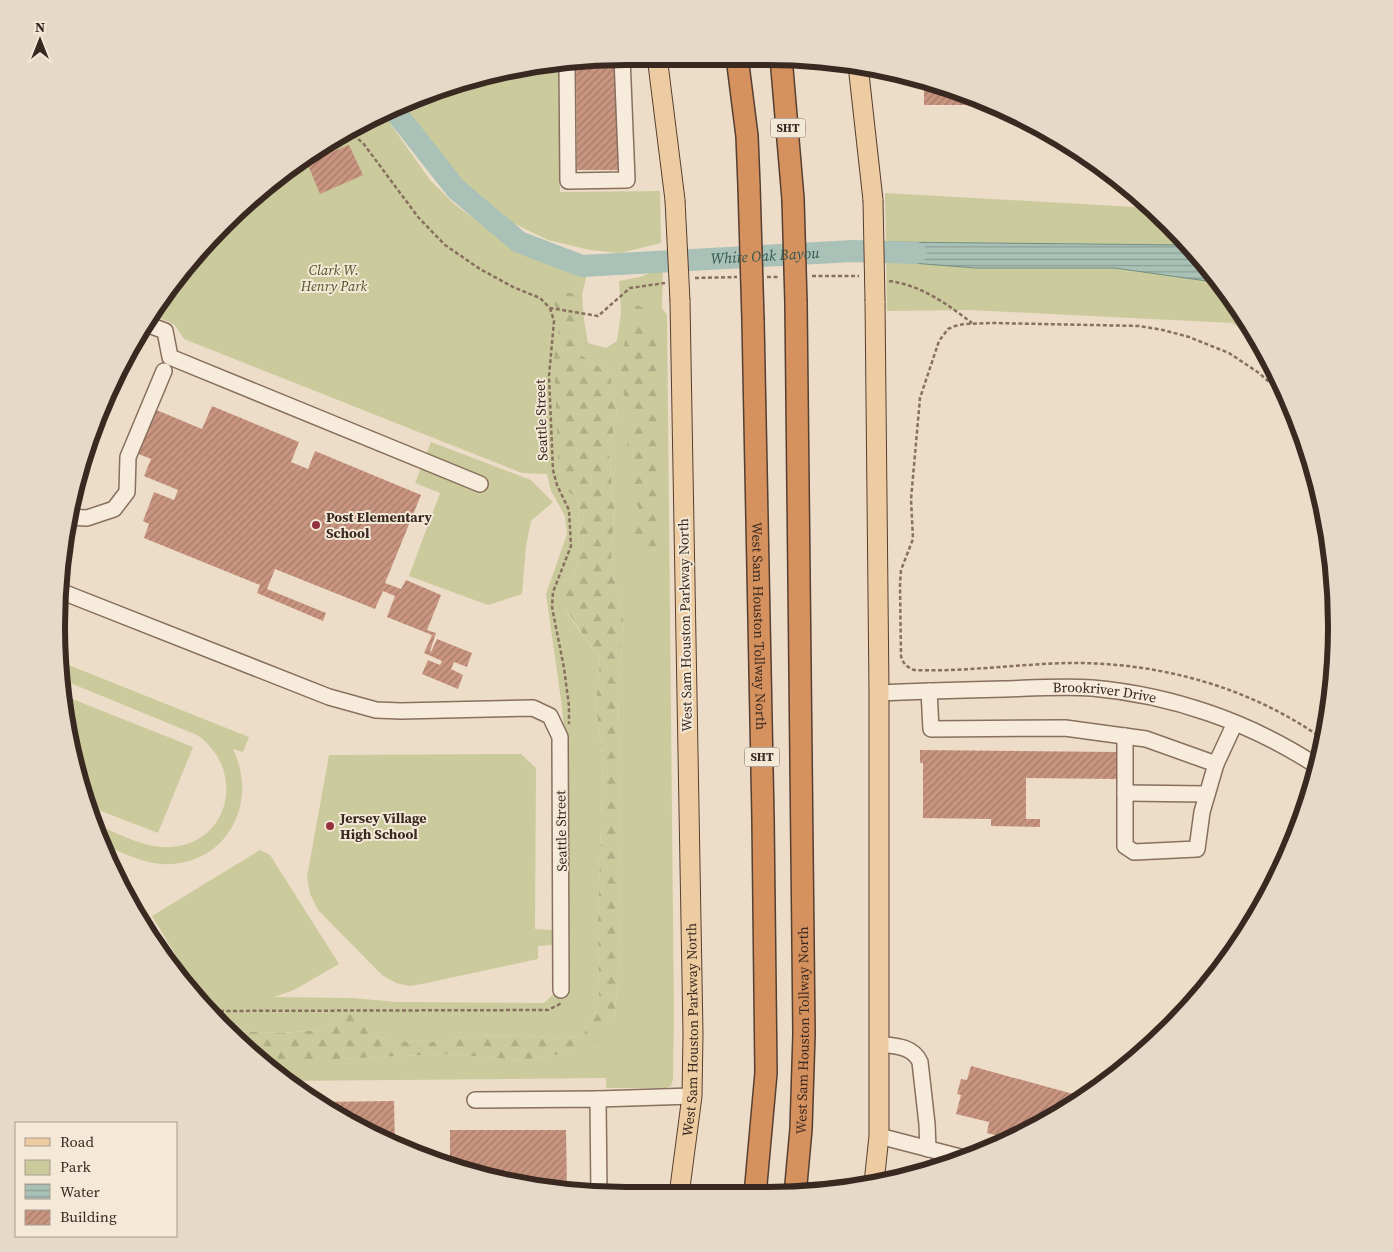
<svg xmlns="http://www.w3.org/2000/svg" width="1393" height="1252" viewBox="0 0 1393 1252" font-family="'Source Serif 4',serif">
<style>
.green{fill:#caca9c}
.forest{fill:url(#forest-firs)}
.water{fill:url(#water-rules);stroke:#6f8f83}
.lines{fill:none;stroke-linecap:round;stroke-linejoin:round}
.river{stroke:#a9c1b7;stroke-width:22}
.building{fill:url(#building-hatch)}
.minor-casing{stroke:#886f5e;stroke-width:18}
.major-casing{stroke:#563e31;stroke-width:21}
.highway-casing{stroke:#563e31;stroke-width:24}
.path{stroke:#886f5e;stroke-width:2.5;stroke-dasharray:4 2.5;stroke-linecap:butt}
.minor{stroke:#f7ebdb;stroke-width:15}
.major{stroke:#edcca2;stroke-width:19}
.highway{stroke:#d6925e;stroke-width:21}
.major-bridge-casing{stroke:#563e31;stroke-width:21;stroke-linecap:butt}
.highway-bridge-casing{stroke:#563e31;stroke-width:24;stroke-linecap:butt}
.major-bridge{stroke:#edcca2;stroke-width:19}
.highway-bridge{stroke:#d6925e;stroke-width:21}
.poi-dot{fill:#94313e;stroke:#f4e8d7;stroke-width:2}
.labels{text-anchor:middle;stroke-width:4;stroke-linejoin:round;paint-order:stroke}
.shield{fill:#f4e8d7;stroke:#716258;stroke-width:1}
.shield-label{font-size:12px;font-weight:bold;fill:#392921}
.park-label{font-size:14px;font-style:italic;fill:#4f5428;stroke:#f4e8d7}
.street-label{font-size:14px;fill:#392921;stroke:#f4e8d7}
.poi-label{font-size:14px;font-weight:bold;fill:#392921;stroke:#f4e8d7;text-anchor:start}
.water-label{font-size:15px;font-style:italic;fill:#315850;stroke:#f4e8d7}
.rim{fill:none;stroke:#392921;stroke-width:6}
</style>
<defs>
<pattern id="forest-firs" width="22" height="20" patternUnits="userSpaceOnUse" patternTransform="scale(1.25)"><rect width="22" height="20" fill="#caca9c"/><path d="M5 1l3.5 6h-7zM16 11l3.5 6h-7z" fill="#aeae86"/></pattern>
<pattern id="water-rules" width="6" height="5" patternUnits="userSpaceOnUse" patternTransform="scale(1.25)"><rect width="6" height="5" fill="#a9c1b7"/><path d="M0 2.5h6" fill="none" stroke="#8b9d94"/></pattern>
<pattern id="building-hatch" width="6" height="6" patternUnits="userSpaceOnUse" patternTransform="scale(1.25)"><rect width="6" height="6" fill="#c99580"/><path d="M-1 1l2-2M0 6l6-6M5 7l2-2" fill="none" stroke="#a47a68"/></pattern>
</defs>
<rect width="100%" height="100%" fill="#edddc8"/>
<path class="green" d="M 558,63 L 560,192 L 660,191 L 661,243 L 620,253 L 590,250 L 548,240 L 505,219 L 461,185 L 429,151 L 397,107 L 515,67 Z
M 382,112 L 430,180 L 454,204 L 492,232 L 520,250 L 588,270 L 582,295 L 584,320 L 588,343 L 606,348 L 617,341 L 621,312 L 619,281 L 640,277 L 663,267 L 662,308 L 667,315 L 674,1014 L 673,1079 L 671,1086 L 666,1088 L 606,1088 L 606,1078 L 283,1081 L 259,1059 L 339,1059 L 444,1054 L 522,1060 L 569,1053 L 614,1018 L 621,950 L 619,871 L 621,805 L 618,691 L 624,623 L 611,563 L 614,508 L 609,452 L 617,414 L 610,374 L 581,355 L 574,294 L 562,292 L 579,497 L 578,560 L 575,573 L 562,583 L 567,613 L 600,659 L 596,706 L 603,762 L 598,916 L 599,1005 L 584,1034 L 566,1039 L 524,1036 L 472,1035 L 442,1042 L 388,1041 L 368,1033 L 347,1009 L 324,1030 L 281,1033 L 229,1031 L 197,1001 L 179,974 L 186,972 L 152,916 L 260,850 L 270,855 L 339,964 L 294,990 L 274,997 L 352,998 L 397,1002 L 544,1003 L 564,984 L 565,736 L 561,700 L 546,594 L 567,534 L 565,516 L 551,491 L 547,474 L 522,473 L 184,339 L 174,324 L 152,315 L 174,279 L 279,174 L 374,115 Z
M 885,193 L 1152,208 L 1219,279 L 1255,337 L 1232,323 L 969,310 L 887,311 Z
M 431,442 L 531,480 L 553,502 L 531,521 L 526,546 L 522,594 L 488,605 L 409,576 L 440,493 L 415,483 Z
M 61,662 L 249,737 L 243,752 L 233,749 C 260,804 225,868 161,864 C 140,862 121,852 102,844 L 95,824 C 118,833 145,849 171,847 C 231,843 246,769 197,735 L 63,680 Z
M 65,696 L 193,747 L 158,833 L 88,806 L 76,773 Z
M 521,754 L 536,768 L 535,929 L 552,930 L 552,945 L 538,946 L 538,959 L 422,984 L 410,986 L 396,983 L 382,975 L 318,910 L 310,894 L 307,877 L 329,755 Z"/>
<path class="forest" d="M 551,289 L 575,294 L 581,355 L 610,374 L 617,414 L 609,452 L 614,508 L 611,563 L 624,623 L 618,691 L 621,805 L 619,871 L 621,950 L 614,1018 L 601,1039 L 569,1053 L 522,1060 L 444,1054 L 339,1059 L 259,1059 L 229,1031 L 281,1033 L 324,1030 L 347,1009 L 357,1007 L 368,1033 L 388,1041 L 442,1042 L 472,1035 L 524,1036 L 566,1039 L 584,1034 L 599,1005 L 598,916 L 603,762 L 596,706 L 600,659 L 568,613 L 560,610 L 558,597 L 562,583 L 575,573 L 578,560 L 579,498 L 567,491 L 560,474 L 558,455 L 554,358 L 560,323 L 556,307 L 551,297 Z
M 631,304 L 643,307 L 645,318 L 658,328 L 661,351 L 663,495 L 654,507 L 661,523 L 657,543 L 651,553 L 644,554 L 628,539 L 626,525 L 639,509 L 631,492 L 630,458 L 627,443 L 631,416 L 620,382 L 624,346 L 629,324 L 628,311 Z"/>
<path class="water" d="M 886,242 L 1187,245 L 1221,283 L 1115,268 L 976,268 L 886,261 Z"/>
<g class="lines">
<path class="river" id="s1" d="M 393,109 L 456,189 L 519,242 L 582,266 L 853,251 L 916,253"/>
</g>
<path class="building" d="M 620,57 L 621,170 L 577,170 L 576,61 Z
M 918,79 L 985,100 L 996,105 L 924,105 L 924,89 L 918,89 Z
M 331,144 L 334,151 L 349,145 L 363,175 L 320,194 L 305,158 L 321,148 Z
M 212,406 L 299,442 L 291,462 L 308,469 L 315,451 L 421,495 L 385,583 L 401,589 L 406,580 L 441,595 L 427,630 L 436,633 L 430,651 L 431,652 L 437,639 L 472,653 L 467,667 L 454,662 L 451,669 L 463,675 L 458,689 L 422,674 L 428,660 L 440,665 L 442,661 L 424,653 L 432,635 L 387,617 L 395,596 L 383,591 L 375,609 L 275,569 L 267,589 L 326,613 L 323,621 L 257,593 L 260,585 L 144,538 L 149,524 L 143,521 L 154,492 L 174,500 L 178,490 L 144,476 L 151,459 L 136,453 L 154,409 L 202,429 Z
M 920,750 L 1118,752 L 1117,779 L 1026,778 L 1026,819 L 1040,819 L 1040,827 L 991,826 L 991,819 L 923,818 L 923,763 L 920,763 Z
M 971,1066 L 1084,1097 L 1012,1139 L 987,1133 L 989,1122 L 956,1114 L 961,1095 L 957,1094 L 961,1079 L 967,1080 Z
M 394,1101 L 395,1145 L 374,1137 L 318,1102 Z
M 450,1130 L 566,1130 L 567,1191 L 479,1176 L 450,1165 Z"/>
<g class="lines">
<g class="minor-casing">
<g id="minor">
<path d="M 567,62 L 568,181 L 627,180 L 622,57"/>
<path d="M 146,324 L 165,331 L 170,357 L 480,484"/>
<path d="M 67,517 L 87,518 L 114,509 L 127,492 L 128,457 L 164,371"/>
<path d="M 60,591 L 329,697 L 376,710 L 401,711 L 533,708 L 550,716 L 560,737 L 561,990"/>
<path d="M 929,691 L 931,729 L 1065,728 L 1146,739 L 1216,764 L 1235,723"/>
<path id="s2" d="M 879,693 C 921,691 963,690 1005,689 C 1034,688 1063,686 1092,688 C 1172,695 1250,722 1317,766"/>
<path d="M 1125,736 L 1125,846 L 1134,852 L 1197,849 L 1202,812 L 1216,764"/>
<path d="M 1125,793 L 1207,794"/>
<path d="M 879,1044 C 895,1046 913,1046 920,1062 L 927,1124 L 928,1149"/>
<path d="M 598,1099 L 692,1096"/>
<path d="M 475,1100 L 598,1099 L 599,1195"/>
<path d="M 879,1136 L 964,1158"/>
</g>
</g>
<g class="major-casing">
<g id="major">
<path d="M 657,56 L 675,200"/>
<path d="M 858,65 L 873,200"/>
<path d="M 874,1183 L 879,1136 L 879,693 L 875,301"/>
<path id="s3" d="M 679,1195 L 692,1096 L 693,1034 L 680,301"/>
</g>
</g>
<g class="highway-casing">
<g id="highway">
<path d="M 737,57 L 747,136 L 749,186"/>
<path d="M 781,57 L 793,199"/>
<path id="s4" d="M 753,320 L 763,819 L 766,1073 L 755,1195"/>
<path id="s5" d="M 795,1195 L 801,1129 L 804,1034 L 796,303"/>
</g>
</g>
<path class="path" d="M 348,131 L 363,143 L 418,217 L 445,245 L 480,269 L 513,287 L 540,298 L 550,308 L 598,316 L 630,288 L 665,283
M 812,276 L 859,276
M 767,277 L 779,277
M 695,278 L 737,277
M 889,281 C 921,285 947,304 972,323
M 550,308 L 554,321 L 549,376 L 553,470 L 557,485 L 569,510 L 571,546 L 553,592 L 552,607 L 564,668 L 569,706 L 569,724
M 1288,399 L 1259,373 L 1229,353 L 1189,337 L 1163,330 L 1139,326 L 993,323 L 964,324 L 955,326 L 948,329 L 939,341 L 920,398 L 911,499 L 913,539 L 901,570 L 900,584 L 901,656 C 903,664 907,667 914,670 C 965,672 1018,664 1069,663 C 1159,662 1250,687 1323,739
M 207,1011 L 548,1010 L 562,1003"/>
<use href="#minor" class="minor"/>
<use href="#major" class="major"/>
<use href="#highway" class="highway"/>
<g class="major-bridge-casing">
<path id="major-bridge" d="M 675,200 L 680,301
M 873,200 L 875,301"/>
</g>
<g class="highway-bridge-casing">
<path id="highway-bridge" d="M 749,186 L 753,320
M 793,199 L 796,303"/>
</g>
<use href="#major-bridge" class="major-bridge"/>
<use href="#highway-bridge" class="highway-bridge"/>
</g>
<g class="poi-dot">
<circle cx="316" cy="525" r="5"/>
<circle cx="330" cy="826" r="5"/>
</g>
<g class="labels">
<g class="shield">
<rect x="770.5" y="118.5" width="35" height="19" rx="4"/>
<rect x="744.5" y="747.5" width="35" height="19" rx="4"/>
</g>
<g class="shield-label">
<text x="788" y="132">SHT</text>
<text x="762" y="761">SHT</text>
</g>
<g class="park-label">
<text x="334" y="275">Clark W.<tspan x="334" dy="16">Henry Park</tspan></text>
</g>
<g class="street-label">
<text transform="translate(541 420) rotate(-92)" y="5">Seattle Street</text>
<text transform="translate(685 625) rotate(-91)" y="5">West Sam Houston Parkway North</text>
<text dy="5" stroke="none"><textPath href="#s4" startOffset="306">West Sam Houston Tollway North</textPath></text>
<text dy="5" stroke="none"><textPath href="#s2" startOffset="226">Brookriver Drive</textPath></text>
<text transform="translate(561 831) rotate(-91)" y="5">Seattle Street</text>
<text dy="5" stroke="none"><textPath href="#s3" startOffset="166">West Sam Houston Parkway North</textPath></text>
<text dy="5" stroke="none"><textPath href="#s5" startOffset="165">West Sam Houston Tollway North</textPath></text>
</g>
<g class="poi-label">
<text x="326" y="522">Post Elementary<tspan x="326" dy="16">School</tspan></text>
<text x="340" y="823">Jersey Village<tspan x="340" dy="16">High School</tspan></text>
</g>
<g class="water-label">
<text dy="5" stroke="none"><textPath href="#s1" startOffset="435">White Oak Bayou</textPath></text>
</g>
</g>
<path d="M0 0H1393V1252H0ZM626 65H767A561 561 0 0 1 1328 626V626A561 561 0 0 1 767 1187H626A561 561 0 0 1 65 626V626A561 561 0 0 1 626 65Z" fill="#e5d9c8" fill-rule="evenodd"/>
<path class="rim" d="M626 65H767A561 561 0 0 1 1328 626V626A561 561 0 0 1 767 1187H626A561 561 0 0 1 65 626V626A561 561 0 0 1 626 65Z"/>
<rect x="15" y="1122" width="162" height="115" fill="#f4e8d7" stroke="#a99c8e"/>
<rect x="25" y="1138" width="25" height="8" fill="#edcca2" stroke="#a99c8e"/>
<text x="60" y="1147" font-size="15" fill="#392921">Road</text>
<rect x="25" y="1160" width="25" height="15" fill="#caca9c" stroke="#a99c8e"/>
<text x="60" y="1172" font-size="15" fill="#392921">Park</text>
<rect x="25" y="1184" width="25" height="15" fill="url(#water-rules)" stroke="#a99c8e"/>
<text x="60" y="1197" font-size="15" fill="#392921">Water</text>
<rect x="25" y="1210" width="25" height="15" fill="url(#building-hatch)" stroke="#a99c8e"/>
<text x="60" y="1222" font-size="15" fill="#392921">Building</text>
<g transform="translate(40 40)" stroke="#f4e8d7" stroke-width="4" paint-order="stroke">
<path d="M0-4L9 19L0 12L-9 19Z" fill="#392921"/>
<text y="-8" font-size="14" font-weight="bold" text-anchor="middle" fill="#392921">N</text>
</g>
</svg>
